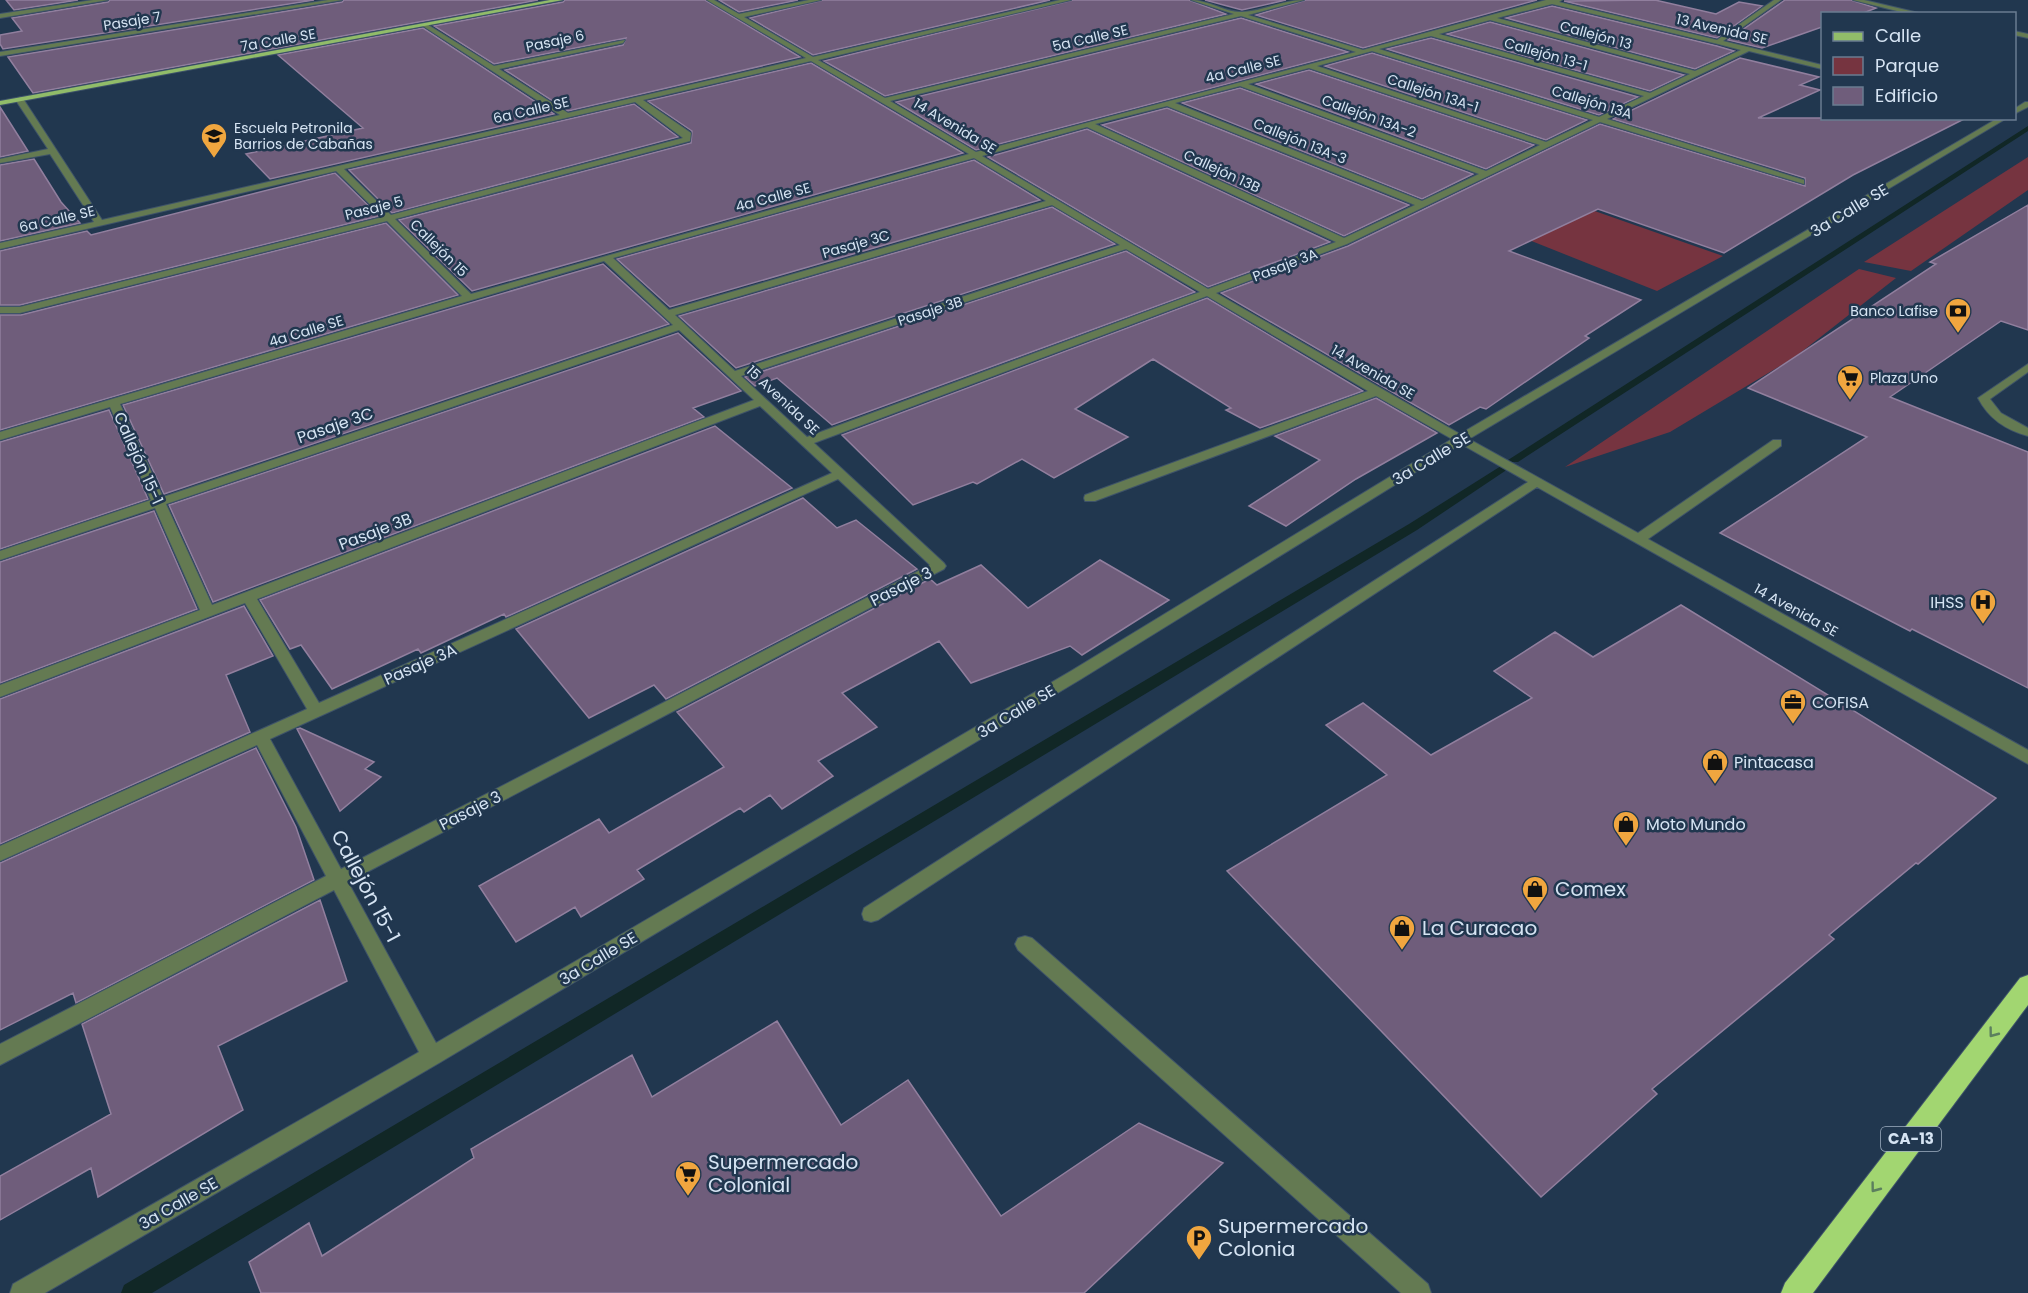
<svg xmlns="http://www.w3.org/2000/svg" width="2028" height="1293" viewBox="0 0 2028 1293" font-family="Poppins,sans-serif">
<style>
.green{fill:#763440}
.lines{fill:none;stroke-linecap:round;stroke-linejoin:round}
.stream{fill:#112726;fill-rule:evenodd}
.building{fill:#6f5d7b;stroke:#917f9e;stroke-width:1.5}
.minor-casing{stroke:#3e5369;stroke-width:2}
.major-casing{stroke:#3e5369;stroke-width:2}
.highway-casing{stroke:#3e5369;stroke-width:2}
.minor{fill:#647a52;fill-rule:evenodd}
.major{fill:#91bc69;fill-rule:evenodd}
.highway{fill:#a2d671;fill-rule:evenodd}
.oneway{stroke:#5b7f5e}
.labels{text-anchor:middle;stroke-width:5;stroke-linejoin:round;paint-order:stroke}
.far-street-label{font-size:14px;fill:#d6e4f3;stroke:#21374f}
.far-poi-label{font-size:14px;fill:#d6e4f3;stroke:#21374f;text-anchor:start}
.shield{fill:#21374f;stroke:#a0b0c2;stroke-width:1.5}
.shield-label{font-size:15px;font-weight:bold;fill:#d6e4f3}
.street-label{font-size:16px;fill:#d6e4f3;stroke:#21374f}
.poi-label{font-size:16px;fill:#d6e4f3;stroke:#21374f;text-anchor:start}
.near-street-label{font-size:20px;fill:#d6e4f3;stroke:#21374f}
.near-poi-label{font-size:20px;fill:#d6e4f3;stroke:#21374f;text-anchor:start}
</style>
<rect width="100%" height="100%" fill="#21374f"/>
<path class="green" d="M 2028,157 L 2028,190 L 1911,271 L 1864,262 Z
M 1506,180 L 1723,256 L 1657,291 L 1451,209 Z
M 1859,269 L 1896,278 L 1795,357 L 1670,432 L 1565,467 Z"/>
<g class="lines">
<path class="stream" d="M 2028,126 L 2028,131 L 1518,462 L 1510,462 L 1508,460 Z
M 1501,466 L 1507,469 L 1505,471 L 1417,530 L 152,1293 L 121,1293 L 124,1285 L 1409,524 Z"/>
</g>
<path class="building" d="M 6,0 L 78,0 L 14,10 Z
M 110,0 L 314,0 L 3,49 L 0,44 L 0,35 L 22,31 L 12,18 L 108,2 Z
M 344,0 L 538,0 L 33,93 L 8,57 L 342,2 Z
M 565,0 L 705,0 L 800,57 L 568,111 L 505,70 L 623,45 L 626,38 L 494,64 L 434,26 L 563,2 Z
M 719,0 L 798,0 L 739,12 Z
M 823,0 L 1050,0 L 813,55 L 750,18 Z
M 1073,0 L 1189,0 L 1226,14 L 885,96 L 824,61 Z
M 1205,0 L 1286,0 L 1242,10 Z
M 1306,0 L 1537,0 L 1363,48 L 1256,15 Z
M 1655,0 L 1716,14 L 1739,2 L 1762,6 L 1717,38 L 1564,1 Z
M 1785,0 L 1851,0 L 1876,8 L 1861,14 L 1822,14 L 1822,27 L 1762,48 L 1728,40 Z
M 1552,6 L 1717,46 L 1734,51 L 1695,69 L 1506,18 Z
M 1241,18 L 1348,52 L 976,150 L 896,102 Z
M 1490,22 L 1684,75 L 1650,91 L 1447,34 Z
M 423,28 L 554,114 L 270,179 L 246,154 L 363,128 L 278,55 Z
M 1431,38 L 1638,97 L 1599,115 L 1387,49 Z
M 1372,53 L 1587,120 L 1546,140 L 1325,66 Z
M 1740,58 L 1819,77 L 1800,85 L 1820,90 L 1758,118 L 1966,118 L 1853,175 L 1724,253 L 1598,209 L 1509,251 L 1641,300 L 1585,336 L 1589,338 L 1486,409 L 1480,407 L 1449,425 L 1221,293 L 1348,246 L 1600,124 L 1805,186 L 1805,178 L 1613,119 Z
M 811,63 L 963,153 L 472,291 L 399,220 L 691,143 L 692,131 L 648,101 Z
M 1309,70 L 1534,145 L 1486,169 L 1256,84 Z
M 1240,88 L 1473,174 L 1422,199 L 1182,103 Z
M 634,104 L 678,137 L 392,213 L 349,170 Z
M 0,107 L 28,151 L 0,157 Z
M 1167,108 L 1409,205 L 1344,236 L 1102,125 Z
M 1087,129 L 1330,242 L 1208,287 L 988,157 Z
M 34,159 L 61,202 L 80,223 L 0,241 L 0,165 Z
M 974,160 L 1040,200 L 670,307 L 617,259 Z
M 335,173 L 379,216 L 20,305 L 0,305 L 0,251 L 87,231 L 91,235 Z
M 2028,205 L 2028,330 L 2001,321 L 1890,397 L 2028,452 L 2028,688 L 1912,629 L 1910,631 L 1720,533 L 1867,437 L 1748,388 L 1936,264 L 1930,262 Z
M 1052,207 L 1115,244 L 736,368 L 679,316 Z
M 386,223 L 458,295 L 0,430 L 0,315 L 21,315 Z
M 1126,251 L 1195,292 L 832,425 L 777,378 L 755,386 L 745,377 Z
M 603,264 L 669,324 L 164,494 L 123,405 Z
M 1207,298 L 1363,391 L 1260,428 L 1226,410 L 1231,408 L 1153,359 L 1075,409 L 1128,437 L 1054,478 L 1022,459 L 977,484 L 973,482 L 913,505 L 842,435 Z
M 678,333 L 741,391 L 693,408 L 704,417 L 213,602 L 169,505 Z
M 1376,398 L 1437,433 L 1356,479 L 1286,526 L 1249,506 L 1320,460 L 1275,436 Z
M 109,410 L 148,499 L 0,549 L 0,442 Z
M 715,426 L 792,488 L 506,617 L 504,614 L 421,653 L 418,649 L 332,689 L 301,645 L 290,649 L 260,600 Z
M 803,498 L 837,528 L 856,520 L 917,569 L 666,699 L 654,685 L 589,718 L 516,629 Z
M 154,511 L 197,609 L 0,683 L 0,562 Z
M 1100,560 L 1169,600 L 1082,655 L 1070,646 L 971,683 L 939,641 L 842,693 L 877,727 L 818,761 L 833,776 L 782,809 L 770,795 L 744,812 L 740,808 L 637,870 L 644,879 L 581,917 L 575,907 L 516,942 L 479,886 L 599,819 L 609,833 L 724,767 L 677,712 L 930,579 L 937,585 L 981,565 L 1028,608 Z
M 1681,605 L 1996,798 L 1918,864 L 1916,863 L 1829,935 L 1834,939 L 1652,1089 L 1657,1094 L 1541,1197 L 1227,871 L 1387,775 L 1326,725 L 1363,703 L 1431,755 L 1532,698 L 1494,671 L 1555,632 L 1593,657 Z
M 244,606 L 273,656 L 226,675 L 250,732 L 0,844 L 0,699 Z
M 300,728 L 374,762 L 365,769 L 381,777 L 340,811 L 297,729 Z
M 256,748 L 296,827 L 314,880 L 76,1003 L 73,993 L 0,1030 L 0,863 Z
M 320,900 L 347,981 L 218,1046 L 243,1110 L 98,1197 L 91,1168 L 0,1220 L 0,1176 L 111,1114 L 82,1024 Z
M 777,1021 L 841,1125 L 908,1080 L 1001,1216 L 1139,1123 L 1223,1163 L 1084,1293 L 261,1293 L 249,1262 L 309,1223 L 322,1256 L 474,1158 L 471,1149 L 632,1055 L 652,1097 Z"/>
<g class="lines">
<g class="minor-casing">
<path id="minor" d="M 93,0 L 108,0 L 0,18 L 0,14 Z
M 328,0 L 342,0 L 0,56 L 0,52 Z
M 707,0 L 714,0 L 739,14 L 809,0 L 821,0 L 744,17 L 813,57 L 1060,0 L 1071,0 L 818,60 L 885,98 L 1234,14 L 1191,0 C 1209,0 1226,13 1242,12 C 1263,11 1283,0 1304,0 L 1248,15 L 1363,50 L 1546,0 L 1562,0 L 1559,2 L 1717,40 L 1774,0 L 1781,0 L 1723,41 L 1822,65 L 1822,69 L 1749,51 L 1607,119 L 1804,180 L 1804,184 L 1600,122 L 1347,244 L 1216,293 L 1460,434 L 1998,118 L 2007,118 L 1469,439 L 1638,533 L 1773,440 L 1781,440 L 1781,446 L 1648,539 L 2028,750 L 2028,764 L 1537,487 L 878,920 L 871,922 L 864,920 L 862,914 L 864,908 L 1528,482 L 1461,444 L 1081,679 L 439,1063 L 45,1293 L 10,1293 L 13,1284 L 419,1052 L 334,890 L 0,1065 L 0,1044 L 326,876 L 257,745 L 0,861 L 0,846 L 307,709 L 245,603 L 0,697 L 0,685 L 200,610 L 155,508 L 0,560 L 0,551 L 151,500 L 110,407 L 0,440 L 0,432 L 462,296 L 387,221 L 20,313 L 0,313 L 0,307 L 20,307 L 383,217 L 336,171 L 0,249 L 0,243 L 94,222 L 50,154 L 0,163 L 0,159 L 48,149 L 15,99 L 22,97 L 102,220 L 560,115 L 423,26 L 425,23 L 494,66 L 625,40 L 623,43 L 499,69 L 568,113 L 806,58 ZM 1552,4 L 1718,44 L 1741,50 L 1695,71 L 1497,18 ZM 1241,16 L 1356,52 L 976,152 L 890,101 ZM 1490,20 L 1690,74 L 1650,93 L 1439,34 ZM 1431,36 L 1644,96 L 1599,117 L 1379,49 ZM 1372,51 L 1593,120 L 1546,142 L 1317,66 ZM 811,61 L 969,154 L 471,294 L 395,219 L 690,141 L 691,133 L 643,100 ZM 1309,68 L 1540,145 L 1486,171 L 1248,84 ZM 1240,86 L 1479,174 L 1422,201 L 1175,103 ZM 635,102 L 683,138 L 391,215 L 344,169 ZM 1167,106 L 1415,205 L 1344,238 L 1095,124 ZM 1087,127 L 1336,242 L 1208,289 L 982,156 ZM 974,158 L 1046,201 L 669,310 L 613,258 ZM 1052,205 L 1120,245 L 735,371 L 675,315 ZM 1126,249 L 1200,292 L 807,437 L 741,376 ZM 604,261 L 673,325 L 163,497 L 120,404 ZM 1207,296 L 1368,391 L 1085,495 L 1084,498 L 1085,501 L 1095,501 L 1376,396 L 1452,439 L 1071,671 L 436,1043 L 348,882 L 944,569 L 946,566 L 944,563 L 814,443 ZM 679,330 L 754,400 L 212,605 L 166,504 ZM 760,406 L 832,473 L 319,703 L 257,599 ZM 838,479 L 930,565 L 341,869 L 270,739 Z
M 1853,0 L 1864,0 L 1923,14 L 1909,14 Z
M 2014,31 L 2028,34 L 2028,38 L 2014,35 Z
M 2025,102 L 2028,102 L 2028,107 L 2014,114 L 2014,109 Z
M 2028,364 L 2028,372 L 1990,399 L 2001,413 L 2028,428 L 2028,436 C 2006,430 1989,419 1978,398 Z
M 1025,936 L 1032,938 L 1428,1284 L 1431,1293 L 1401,1293 L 1018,950 L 1015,944 L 1018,938 Z"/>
</g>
<g class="major-casing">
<path id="major" d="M 550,0 L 563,0 L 0,105 L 0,101 Z"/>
</g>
<g class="highway-casing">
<path id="highway" d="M 2028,975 L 2028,1005 L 1813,1293 L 1781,1293 L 1785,1283 L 2020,978 Z"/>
</g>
<use href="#minor" class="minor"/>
<use href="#major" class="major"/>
<use href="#highway" class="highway"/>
</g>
<defs><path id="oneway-chevron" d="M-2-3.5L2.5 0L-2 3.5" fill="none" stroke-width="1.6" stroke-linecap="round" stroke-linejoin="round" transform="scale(1.5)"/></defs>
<g class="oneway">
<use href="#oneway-chevron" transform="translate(1993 1033) rotate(127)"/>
<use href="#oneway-chevron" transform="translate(1875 1188) rotate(127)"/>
</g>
<defs>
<g id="school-pin" transform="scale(1.35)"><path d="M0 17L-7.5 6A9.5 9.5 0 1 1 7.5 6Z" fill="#f0a63f" stroke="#21374f"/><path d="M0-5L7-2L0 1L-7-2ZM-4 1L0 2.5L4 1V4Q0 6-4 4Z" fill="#111"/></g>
<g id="bank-pin" transform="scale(1.35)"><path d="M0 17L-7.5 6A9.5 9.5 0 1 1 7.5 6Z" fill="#f0a63f" stroke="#21374f"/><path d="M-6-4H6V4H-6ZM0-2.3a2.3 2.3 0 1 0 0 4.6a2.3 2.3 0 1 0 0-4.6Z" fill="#111"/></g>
<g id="supermarket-pin" transform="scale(1.35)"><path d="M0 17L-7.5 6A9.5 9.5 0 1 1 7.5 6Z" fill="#f0a63f" stroke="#21374f"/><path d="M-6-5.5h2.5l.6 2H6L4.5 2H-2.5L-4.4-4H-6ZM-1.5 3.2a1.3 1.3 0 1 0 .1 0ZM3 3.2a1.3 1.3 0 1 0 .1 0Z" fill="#111"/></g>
<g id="hospital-pin" transform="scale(1.35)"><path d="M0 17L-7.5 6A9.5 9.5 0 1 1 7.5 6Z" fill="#f0a63f" stroke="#21374f"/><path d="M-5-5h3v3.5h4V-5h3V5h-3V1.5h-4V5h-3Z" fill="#111"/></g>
<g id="office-pin" transform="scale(1.35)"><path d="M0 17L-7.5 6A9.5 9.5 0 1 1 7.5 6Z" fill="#f0a63f" stroke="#21374f"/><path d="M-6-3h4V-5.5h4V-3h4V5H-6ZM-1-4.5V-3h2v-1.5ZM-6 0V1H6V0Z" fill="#111"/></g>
<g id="shop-pin" transform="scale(1.35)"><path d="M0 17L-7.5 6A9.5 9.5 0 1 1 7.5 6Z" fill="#f0a63f" stroke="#21374f"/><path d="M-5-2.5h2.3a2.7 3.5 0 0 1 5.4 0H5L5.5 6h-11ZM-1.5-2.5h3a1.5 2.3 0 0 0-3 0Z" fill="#111"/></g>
<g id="parking-pin" transform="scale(1.35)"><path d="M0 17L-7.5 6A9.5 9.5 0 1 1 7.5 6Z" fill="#f0a63f" stroke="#21374f"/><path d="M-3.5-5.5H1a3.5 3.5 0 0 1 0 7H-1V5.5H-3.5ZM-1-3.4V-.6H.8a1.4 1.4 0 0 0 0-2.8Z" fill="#111"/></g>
</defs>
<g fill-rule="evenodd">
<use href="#school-pin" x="214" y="136"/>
<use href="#bank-pin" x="1958" y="311"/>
<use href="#supermarket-pin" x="1850" y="378"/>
<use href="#hospital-pin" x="1983" y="602"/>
<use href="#office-pin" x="1793" y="702"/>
<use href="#shop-pin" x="1715" y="762"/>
<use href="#shop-pin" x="1626" y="824"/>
<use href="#shop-pin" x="1535" y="889"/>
<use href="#shop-pin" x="1402" y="928"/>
<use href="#supermarket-pin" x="688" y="1174"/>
<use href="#parking-pin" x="1199" y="1238"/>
</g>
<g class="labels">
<g class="far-street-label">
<text transform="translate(132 21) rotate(-9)" y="5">Pasaje 7</text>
<text transform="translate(1722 29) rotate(13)" y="5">13 Avenida SE</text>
<text transform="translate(1596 35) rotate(15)" y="5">Callejón 13</text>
<text transform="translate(1090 38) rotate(-13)" y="5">5a Calle SE</text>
<text transform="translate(278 40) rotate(-10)" y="5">7a Calle SE</text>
<text transform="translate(555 41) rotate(-12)" y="5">Pasaje 6</text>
<text transform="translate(1546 54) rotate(16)" y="5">Callejón 13-1</text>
<text transform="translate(1243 69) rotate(-14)" y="5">4a Calle SE</text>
<text transform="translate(1433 93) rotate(18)" y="5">Callejón 13A-1</text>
<text transform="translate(1592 102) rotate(17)" y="5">Callejón 13A</text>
<text transform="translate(531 110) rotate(-13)" y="5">6a Calle SE</text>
<text transform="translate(1369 116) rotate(20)" y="5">Callejón 13A-2</text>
<text transform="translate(955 126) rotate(31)" y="5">14 Avenida SE</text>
<text transform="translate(1300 141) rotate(22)" y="5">Callejón 13A-3</text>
<text transform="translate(1222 171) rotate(25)" y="5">Callejón 13B</text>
<text transform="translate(773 197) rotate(-15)" y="5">4a Calle SE</text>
<text transform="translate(374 208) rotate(-14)" y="5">Pasaje 5</text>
<text transform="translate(57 219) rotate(-13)" y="5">6a Calle SE</text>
<text transform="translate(856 244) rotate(-16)" y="5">Pasaje 3C</text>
<text transform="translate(439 248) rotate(45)" y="5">Callejón 15</text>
<text transform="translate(1285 265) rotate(-21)" y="5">Pasaje 3A</text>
<text transform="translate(930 311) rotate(-18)" y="5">Pasaje 3B</text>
<text transform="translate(306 331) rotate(-17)" y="5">4a Calle SE</text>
<text transform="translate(1373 372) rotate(30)" y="5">14 Avenida SE</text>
<text transform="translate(783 400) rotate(43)" y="5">15 Avenida SE</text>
<text transform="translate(1796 610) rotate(29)" y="5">14 Avenida SE</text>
</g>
<g class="far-poi-label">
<text x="234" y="133">Escuela Petronila<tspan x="234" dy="16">Barrios de Cabañas</tspan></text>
<text x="1938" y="316" text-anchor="end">Banco Lafise</text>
<text x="1870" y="383">Plaza Uno</text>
</g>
<rect class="shield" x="1881" y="1127" width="60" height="24" rx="4.5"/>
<g class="shield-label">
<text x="1911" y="1144">CA-13</text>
</g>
<g class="street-label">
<text transform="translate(1849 210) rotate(-31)" y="6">3a Calle SE</text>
<text transform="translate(335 425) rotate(-19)" y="6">Pasaje 3C</text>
<text transform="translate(139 458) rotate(66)" y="6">Callejón 15-1</text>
<text transform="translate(1431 458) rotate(-31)" y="6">3a Calle SE</text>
<text transform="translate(375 531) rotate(-21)" y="6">Pasaje 3B</text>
<text transform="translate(901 586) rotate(-27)" y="6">Pasaje 3</text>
<text transform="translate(420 664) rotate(-24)" y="6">Pasaje 3A</text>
<text transform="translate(1016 711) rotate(-31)" y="6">3a Calle SE</text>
<text transform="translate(470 810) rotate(-27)" y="6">Pasaje 3</text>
<text transform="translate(598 958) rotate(-31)" y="6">3a Calle SE</text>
<text transform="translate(178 1203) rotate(-30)" y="6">3a Calle SE</text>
</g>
<g class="poi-label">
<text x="1964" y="608" text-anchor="end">IHSS</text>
<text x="1812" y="708">COFISA</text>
<text x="1734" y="768">Pintacasa</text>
<text x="1646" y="830">Moto Mundo</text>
</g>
<g class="near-street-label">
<text transform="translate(366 886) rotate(62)" y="7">Callejón 15-1</text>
</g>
<g class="near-poi-label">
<text x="1555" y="896">Comex</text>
<text x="1422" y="935">La Curacao</text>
<text x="708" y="1169">Supermercado<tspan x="708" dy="23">Colonial</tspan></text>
<text x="1218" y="1233">Supermercado<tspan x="1218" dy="23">Colonia</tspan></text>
</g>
</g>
<rect x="1821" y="12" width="195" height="108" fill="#21374f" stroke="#697c91" stroke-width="1.5"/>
<rect x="1833" y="32" width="30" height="9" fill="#91bc69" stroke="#697c91" stroke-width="1.5"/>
<text x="1875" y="42" font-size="18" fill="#d6e4f3">Calle</text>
<rect x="1833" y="57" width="30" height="18" fill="#763440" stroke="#697c91" stroke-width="1.5"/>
<text x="1875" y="72" font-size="18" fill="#d6e4f3">Parque</text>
<rect x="1833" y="87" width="30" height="18" fill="#6f5d7b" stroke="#697c91" stroke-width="1.5"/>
<text x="1875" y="102" font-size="18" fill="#d6e4f3">Edificio</text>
</svg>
